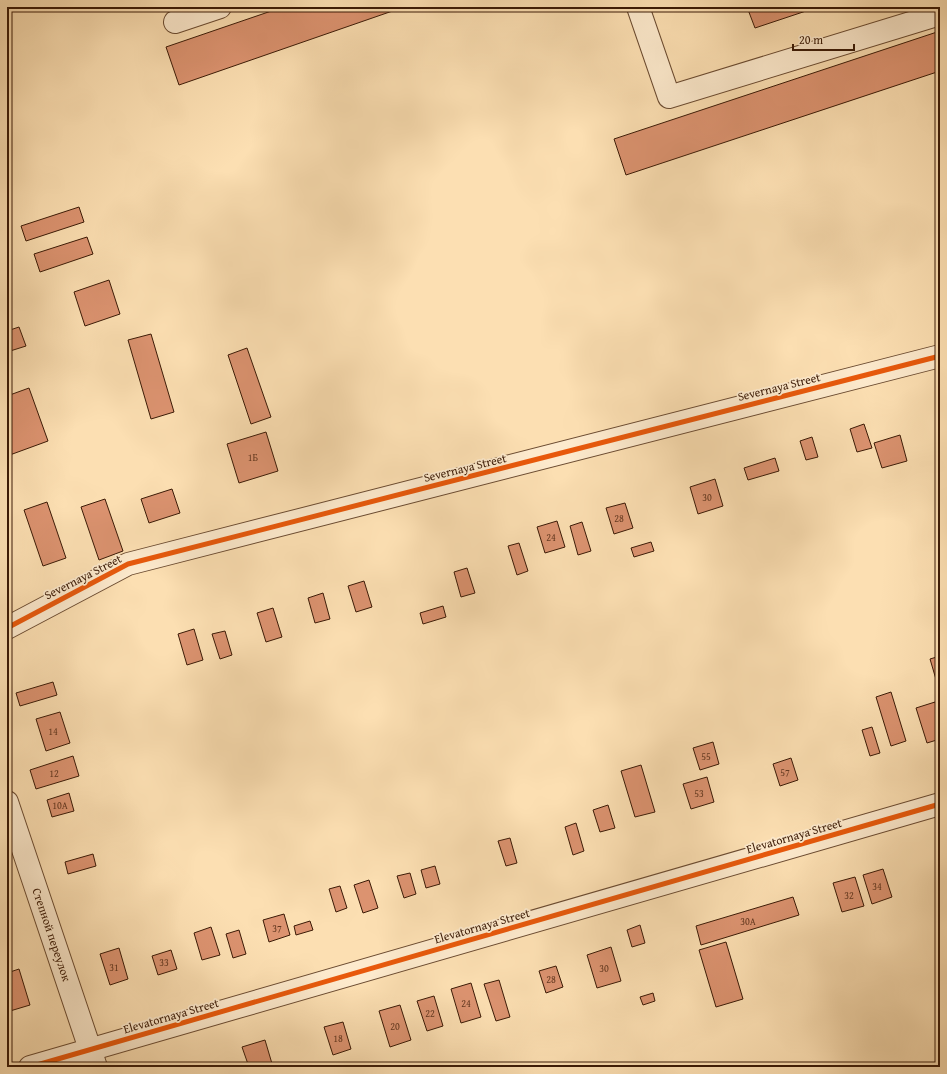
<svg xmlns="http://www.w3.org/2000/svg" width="947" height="1074" viewBox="0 0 947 1074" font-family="'Gentium Book Plus',serif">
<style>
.building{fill:#dc9370;stroke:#3b1a06}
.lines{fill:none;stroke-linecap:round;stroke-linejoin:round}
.minor-casing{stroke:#6b4b31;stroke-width:24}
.minor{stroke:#fdeacd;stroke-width:22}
.cycleway-casing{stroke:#fdeacd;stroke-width:8}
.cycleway{stroke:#e8590c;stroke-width:5}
.labels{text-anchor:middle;stroke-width:3.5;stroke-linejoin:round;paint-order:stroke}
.number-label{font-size:10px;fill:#633820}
.street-label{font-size:12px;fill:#3b1a06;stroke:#fdeacd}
</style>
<rect width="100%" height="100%" fill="#fcdfb2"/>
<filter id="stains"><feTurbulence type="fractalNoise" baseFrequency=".005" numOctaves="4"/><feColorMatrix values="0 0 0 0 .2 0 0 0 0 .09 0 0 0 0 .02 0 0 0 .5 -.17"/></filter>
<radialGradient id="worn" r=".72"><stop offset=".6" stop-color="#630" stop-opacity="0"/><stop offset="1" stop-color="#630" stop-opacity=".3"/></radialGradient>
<path class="building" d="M 283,7 L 404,7 L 179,85 L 166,47 Z
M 747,7 L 818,7 L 755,28 Z
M 940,31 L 940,71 L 626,175 L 614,139 Z
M 79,207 L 84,222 L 26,241 L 21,226 Z
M 87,237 L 93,254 L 40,272 L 34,254 Z
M 109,280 L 120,314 L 85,326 L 74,292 Z
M 19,327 L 26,346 L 7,352 L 7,331 Z
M 151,334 L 174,412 L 151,419 L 128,340 Z
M 247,348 L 271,417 L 251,424 L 228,355 Z
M 29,388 L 48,441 L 7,456 L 7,396 Z
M 864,424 L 872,448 L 857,452 L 850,429 Z
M 266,432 L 278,471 L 239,483 L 227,444 Z
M 900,435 L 907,461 L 882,468 L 874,443 Z
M 812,437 L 818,457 L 806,460 L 800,441 Z
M 775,458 L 779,471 L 748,480 L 744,468 Z
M 715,479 L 723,506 L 698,514 L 690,487 Z
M 172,489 L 180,513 L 149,523 L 141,499 Z
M 105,499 L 123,551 L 99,560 L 81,507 Z
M 47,502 L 66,558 L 43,566 L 24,510 Z
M 625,503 L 633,528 L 614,534 L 606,508 Z
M 557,521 L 565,547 L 545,553 L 537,527 Z
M 582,522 L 591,551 L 578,555 L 570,526 Z
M 651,542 L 654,551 L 634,557 L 631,548 Z
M 519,543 L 528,571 L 517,575 L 508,546 Z
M 467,568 L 475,593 L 461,597 L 454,572 Z
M 364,581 L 372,607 L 356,612 L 348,586 Z
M 323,593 L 330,619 L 315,623 L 308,598 Z
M 443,606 L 446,617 L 423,624 L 420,613 Z
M 273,608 L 282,637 L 266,642 L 257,613 Z
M 194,629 L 203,660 L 187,665 L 178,634 Z
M 225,631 L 232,655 L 220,659 L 212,634 Z
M 940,656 L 940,693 L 930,659 Z
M 53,682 L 57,695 L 20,706 L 16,693 Z
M 891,692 L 906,741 L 891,746 L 876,697 Z
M 935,702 L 940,720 L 940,739 L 927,743 L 916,708 Z
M 60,712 L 70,743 L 46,751 L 36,719 Z
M 872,727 L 880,753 L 870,756 L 862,730 Z
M 713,742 L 719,764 L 700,770 L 693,748 Z
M 73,756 L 79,776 L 36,789 L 30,770 Z
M 791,758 L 798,780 L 780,786 L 773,764 Z
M 641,765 L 655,812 L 635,817 L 621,771 Z
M 707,777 L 714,802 L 691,809 L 683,784 Z
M 69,793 L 74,811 L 52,817 L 47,800 Z
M 608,805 L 615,828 L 600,832 L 593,810 Z
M 576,823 L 584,851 L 573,855 L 565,827 Z
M 510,838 L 517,863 L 506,866 L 498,841 Z
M 93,854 L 96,866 L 68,874 L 65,862 Z
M 435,866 L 440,884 L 426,888 L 421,870 Z
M 883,869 L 892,897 L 872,904 L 863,875 Z
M 410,873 L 416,894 L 404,898 L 397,876 Z
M 855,877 L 864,906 L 842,912 L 833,883 Z
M 369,880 L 378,908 L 363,913 L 354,885 Z
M 340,886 L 347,908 L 336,912 L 329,889 Z
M 793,897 L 799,915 L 701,945 L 696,926 Z
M 284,914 L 290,935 L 269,942 L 263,920 Z
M 310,921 L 313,930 L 296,935 L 294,926 Z
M 640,925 L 645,943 L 632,947 L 627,930 Z
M 211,927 L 220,955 L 202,960 L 194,933 Z
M 239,930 L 246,954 L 233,958 L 226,934 Z
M 726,942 L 743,999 L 716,1007 L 699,950 Z
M 611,947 L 621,981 L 597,988 L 587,955 Z
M 119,948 L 128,979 L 110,985 L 100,954 Z
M 171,950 L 177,969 L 158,975 L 152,956 Z
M 556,966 L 563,987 L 546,993 L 539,971 Z
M 19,969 L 30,1005 L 10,1011 L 7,1000 L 7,973 Z
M 499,980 L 510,1017 L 496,1021 L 484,984 Z
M 471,983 L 481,1017 L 461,1023 L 451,989 Z
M 653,993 L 655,1001 L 643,1005 L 640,997 Z
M 434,996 L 443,1026 L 427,1031 L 417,1001 Z
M 400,1005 L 411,1040 L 390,1047 L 379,1011 Z
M 343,1022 L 351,1049 L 333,1055 L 324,1027 Z
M 265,1040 L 273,1067 L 249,1067 L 242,1047 Z"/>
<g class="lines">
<g class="minor-casing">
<g id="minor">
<path d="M 638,7 L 669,97 L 940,14"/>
<path d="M 175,22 L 220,7"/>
<path d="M 7,628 L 128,564 L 940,356"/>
<path id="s1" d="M 7,802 L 96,1067"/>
<path d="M 30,1067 L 940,804"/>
</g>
</g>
<use href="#minor" class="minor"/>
<g class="cycleway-casing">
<path id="cycleway" d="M 7,628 L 128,564 L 940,356
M 30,1067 L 940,804"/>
</g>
<use href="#cycleway" class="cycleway"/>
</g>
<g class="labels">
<g class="number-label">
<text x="253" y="461">1Б</text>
<text x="707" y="501">30</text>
<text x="619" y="522">28</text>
<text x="551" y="541">24</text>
<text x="53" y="735">14</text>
<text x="706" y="760">55</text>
<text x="785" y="776">57</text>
<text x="54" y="777">12</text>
<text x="699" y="797">53</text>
<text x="60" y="809">10А</text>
<text x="877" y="890">34</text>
<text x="849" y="899">32</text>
<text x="748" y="925">30А</text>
<text x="277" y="932">37</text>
<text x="164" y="966">33</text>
<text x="114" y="971">31</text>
<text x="604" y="972">30</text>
<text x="551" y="983">28</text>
<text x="466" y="1007">24</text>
<text x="430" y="1017">22</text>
<text x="395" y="1030">20</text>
<text x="338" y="1042">18</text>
</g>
<g class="street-label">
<text transform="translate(779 387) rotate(-14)" y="4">Severnaya Street</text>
<text transform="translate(465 468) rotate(-14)" y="4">Severnaya Street</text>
<text transform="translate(83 577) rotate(-27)" y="4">Severnaya Street</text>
<text transform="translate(794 836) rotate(-16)" y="4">Elevatornaya Street</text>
<text transform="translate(482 926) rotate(-16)" y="4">Elevatornaya Street</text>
<text dy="4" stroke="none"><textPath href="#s1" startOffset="140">Степной переулок</textPath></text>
<text transform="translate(171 1016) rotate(-16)" y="4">Elevatornaya Street</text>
</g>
</g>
<rect width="947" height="1074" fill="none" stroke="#fcdfb2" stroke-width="24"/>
<rect x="8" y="8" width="931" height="1058" fill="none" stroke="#3b1a06" stroke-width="2"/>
<rect x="12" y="12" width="923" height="1050" fill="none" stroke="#3b1a06"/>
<path d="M793 44v6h61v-6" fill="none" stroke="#3b1a06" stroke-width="2"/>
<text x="799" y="44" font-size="12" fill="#3b1a06" stroke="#fdeacd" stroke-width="3" paint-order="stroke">20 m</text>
<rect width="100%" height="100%" filter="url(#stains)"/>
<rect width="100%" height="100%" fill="url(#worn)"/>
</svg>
